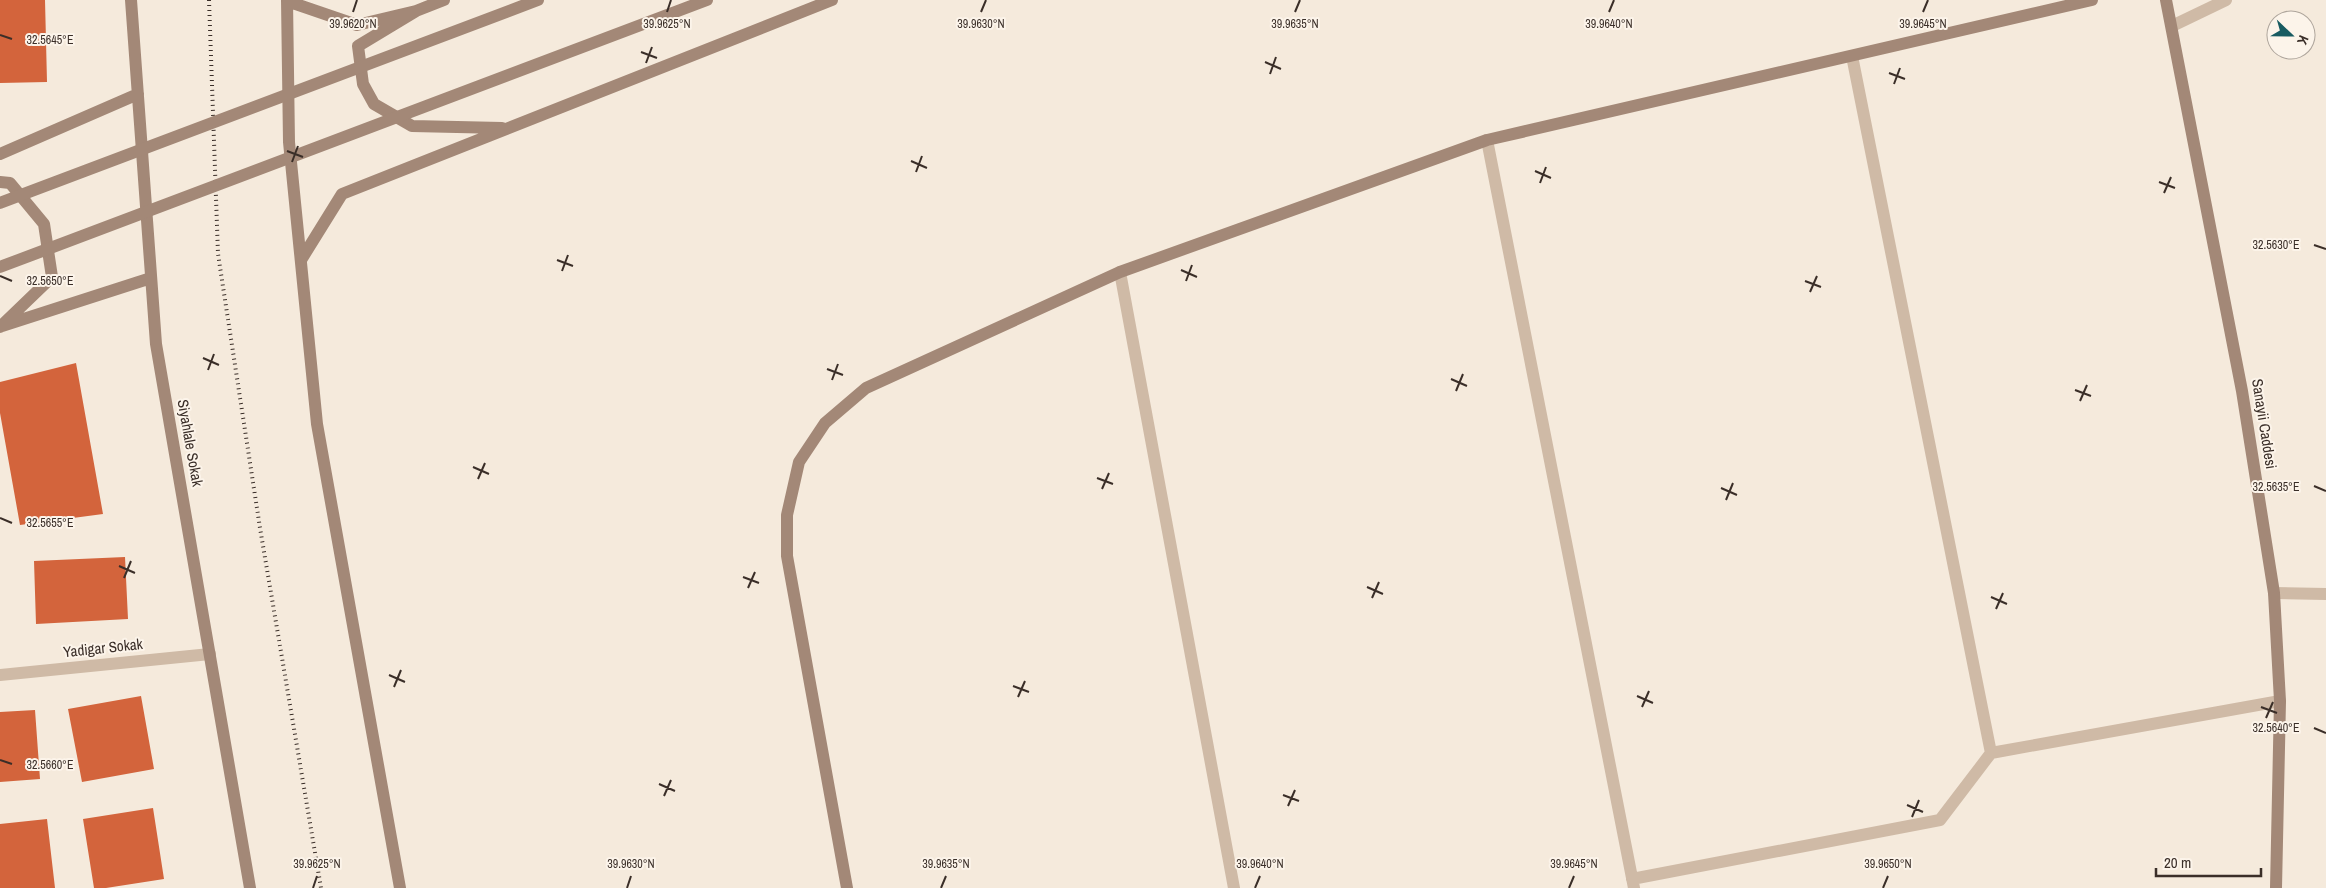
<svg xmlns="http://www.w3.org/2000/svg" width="2326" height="888" viewBox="0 0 2326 888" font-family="'Archivo Narrow',sans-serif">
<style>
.building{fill:#d3643c}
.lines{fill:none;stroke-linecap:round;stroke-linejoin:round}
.lane{stroke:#cfbaa6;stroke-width:12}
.street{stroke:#cfbaa6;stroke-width:12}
.secondary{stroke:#a38877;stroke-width:12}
.rail{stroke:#3a2e28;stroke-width:4;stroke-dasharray:1 4;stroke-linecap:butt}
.secondary-bridge{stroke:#a38877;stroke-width:12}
.ticks{fill:none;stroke:#3a2e28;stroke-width:2}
.labels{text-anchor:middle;stroke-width:4;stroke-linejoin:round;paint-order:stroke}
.street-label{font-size:15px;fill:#3a2e28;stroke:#fcf4ea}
.ticks-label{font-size:12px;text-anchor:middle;fill:#3a2e28;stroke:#fcf4ea;stroke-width:4;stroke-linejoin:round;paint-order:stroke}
</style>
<rect width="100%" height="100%" fill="#f5eadc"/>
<path class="building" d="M 0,0 L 45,0 L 47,82 L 0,83 Z
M 76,363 L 103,514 L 20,525 L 0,413 L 0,382 Z
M 125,557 L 128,619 L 36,624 L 34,561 Z
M 141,696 L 154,769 L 82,782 L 68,709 Z
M 35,710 L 40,779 L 0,782 L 0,712 Z
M 153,808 L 164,879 L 106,888 L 94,888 L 83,819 Z
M 47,819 L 55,888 L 0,888 L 0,824 Z"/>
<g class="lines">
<path class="lane" d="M 2172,26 L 2226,0"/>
<path class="street" d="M 1852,56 L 1991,753 L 2280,701
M 1487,140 L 1634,888
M 1120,272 L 1234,888
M 2274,593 L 2326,594
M 0,675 L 210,654
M 1632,879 L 1940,820 L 1991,753"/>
<path class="secondary" d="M 131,0 L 156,344 L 250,888
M 287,0 L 289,142 L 317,424 L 400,888
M 2166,0 L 2242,391 L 2274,593 L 2280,701 L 2276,888
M 287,1 L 357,25 L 416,11 L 444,0
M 416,11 L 358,46 L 363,84 L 374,104 L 412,126 L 502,128
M 0,154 L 138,94
M 0,182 L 10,183 L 44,224 L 52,277 L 0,327
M 301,260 L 342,194 L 832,0
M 2,326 L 151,278
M 847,888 L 787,556 L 787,515 L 799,462 L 825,423 L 866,388 L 1120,272 L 1487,140 L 2092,0"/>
<path class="rail" d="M 209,0 L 218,254 L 260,528 L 321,888"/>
<path class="secondary-bridge" d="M 0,203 L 538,0
M 0,267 L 707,0"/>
</g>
<path class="ticks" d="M 353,12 L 357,0M 667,12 L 671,0M 981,12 L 986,0M 1295,12 L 1300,0M 1609,12 L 1614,0M 1923,12 L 1928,0M 0,35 L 12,39M 641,52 L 657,58M 1265,62 L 1281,69M 646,63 L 652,47M 1889,73 L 1905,79M 1270,74 L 1276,57M 1894,84 L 1900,68M 287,151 L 303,157M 911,161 L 927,168M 292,162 L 298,146M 1535,171 L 1551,178M 916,172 L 922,156M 2159,182 L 2175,188M 1540,183 L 1546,167M 2164,193 L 2171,177M 2314,245 L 2326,249M 557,260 L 573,266M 1181,270 L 1197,277M 562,271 L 568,255M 0,276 L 12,281M 1186,281 L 1192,265M 1805,281 L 1821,287M 1810,292 L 1817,276M 203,358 L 219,365M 827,369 L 843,375M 208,370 L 214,354M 1451,379 L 1467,386M 832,380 L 838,364M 2075,390 L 2091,396M 1456,391 L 1463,374M 2080,401 L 2087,385M 473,467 L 489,474M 1097,478 L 1113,484M 478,479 L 485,463M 2314,486 L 2326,491M 1721,488 L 1737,495M 1102,489 L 1109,473M 1726,500 L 1733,483M 0,518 L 12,523M 119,566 L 135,573M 743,577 L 759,583M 124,578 L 131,561M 1367,587 L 1383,594M 748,588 L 755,572M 1991,597 L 2007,604M 1372,598 L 1379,582M 1996,609 L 2003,593M 389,675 L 405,682M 1013,686 L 1029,692M 394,687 L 401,670M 1637,696 L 1653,703M 1018,697 L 1025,681M 1642,707 L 1649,691M 2261,707 L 2277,713M 2266,718 L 2273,702M 2314,728 L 2326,733M 0,760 L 12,764M 659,784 L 675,791M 1283,795 L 1299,801M 664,796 L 671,780M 1907,805 L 1923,812M 1288,806 L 1295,790M 1912,817 L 1919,800M 313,888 L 317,876M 627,888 L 631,876M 941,888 L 946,876M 1255,888 L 1260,876M 1569,888 L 1574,876M 1883,888 L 1888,876"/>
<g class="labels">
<g class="street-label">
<text transform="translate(2264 424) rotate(81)" y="5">Sanayii Caddesi</text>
<text transform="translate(190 443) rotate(80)" y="5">Siyahlale Sokak</text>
<text transform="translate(103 648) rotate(-6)" y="5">Yadigar Sokak</text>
</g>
</g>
<g class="ticks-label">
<text x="353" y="28">39.9620°N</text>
<text x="667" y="28">39.9625°N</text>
<text x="981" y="28">39.9630°N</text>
<text x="1295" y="28">39.9635°N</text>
<text x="1609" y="28">39.9640°N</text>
<text x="1923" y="28">39.9645°N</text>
<text x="50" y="44">32.5645°E</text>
<text x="2276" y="249">32.5630°E</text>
<text x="50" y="285">32.5650°E</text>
<text x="2276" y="491">32.5635°E</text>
<text x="50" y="527">32.5655°E</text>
<text x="2276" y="732">32.5640°E</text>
<text x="50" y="769">32.5660°E</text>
<text x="317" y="868">39.9625°N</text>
<text x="631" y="868">39.9630°N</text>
<text x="946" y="868">39.9635°N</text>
<text x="1260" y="868">39.9640°N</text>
<text x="1574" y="868">39.9645°N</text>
<text x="1888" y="868">39.9650°N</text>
</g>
<g transform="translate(2291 35) rotate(112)"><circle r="24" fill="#fcf4ea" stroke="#aea59c"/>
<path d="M0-4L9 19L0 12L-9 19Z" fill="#185b61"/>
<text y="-8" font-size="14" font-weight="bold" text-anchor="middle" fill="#3a2e28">K</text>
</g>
<path d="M2156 868v8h105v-8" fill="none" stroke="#3a2e28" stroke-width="2.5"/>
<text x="2164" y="868" font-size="15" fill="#3a2e28" stroke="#fcf4ea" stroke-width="4" paint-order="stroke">20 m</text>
</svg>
